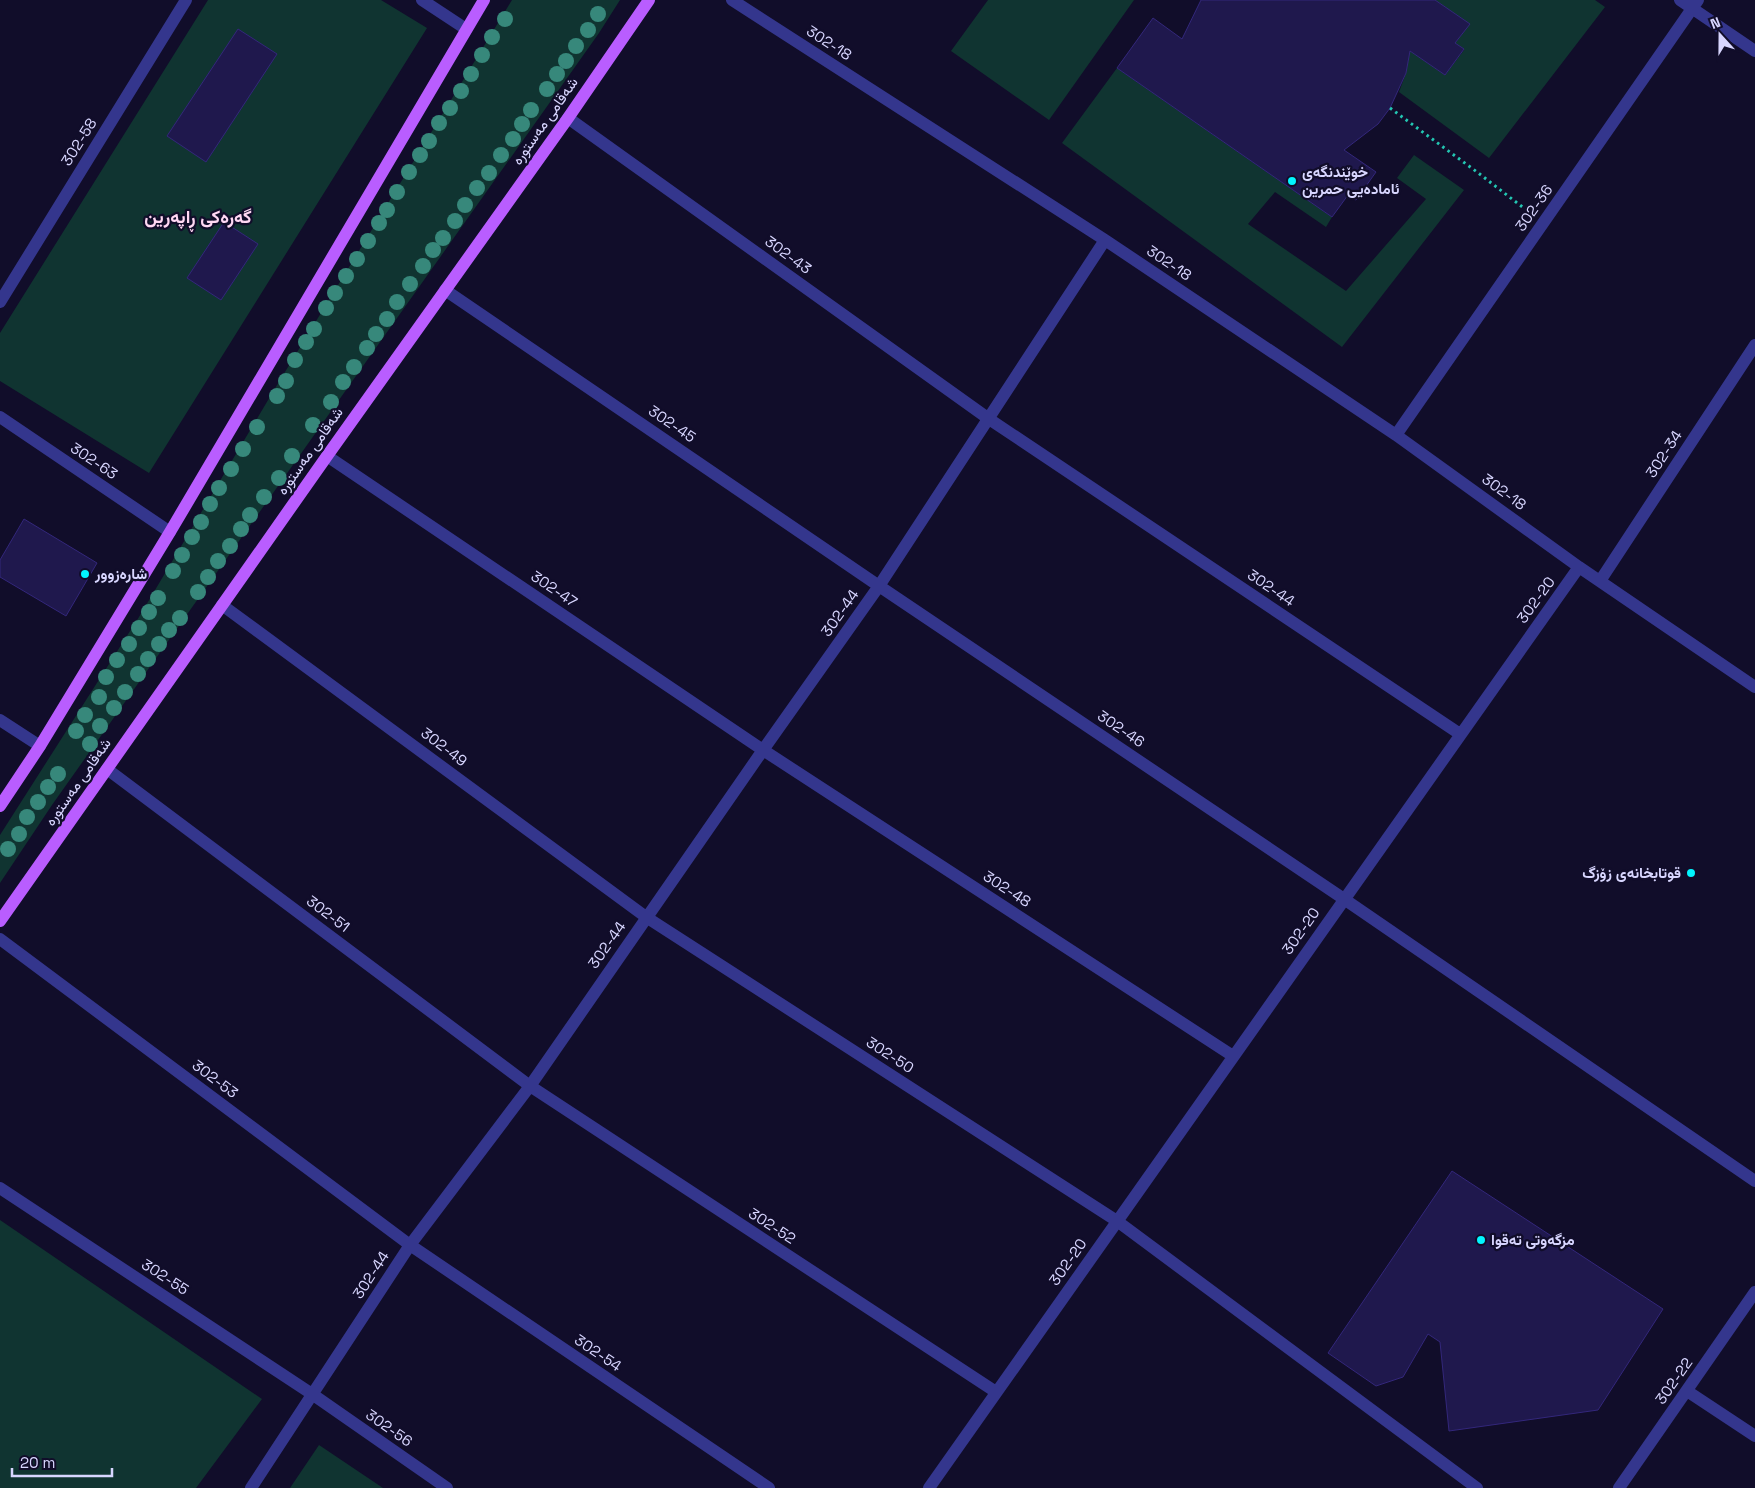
<svg xmlns="http://www.w3.org/2000/svg" width="1755" height="1488" viewBox="0 0 1755 1488" font-family="'Space Grotesk',Vazirmatn,sans-serif">
<style>
.green{fill:#103431}
.building{fill:#1f184d;stroke:#33277b}
.lines{fill:none;stroke-linecap:round;stroke-linejoin:round}
.path{stroke:#23c6b2;stroke-width:3;stroke-dasharray:2.5 4;stroke-linecap:butt}
.minor{stroke:#34368d;stroke-width:12}
.major{stroke:#b95dff;stroke-width:12}
.tree{fill:#37887b}
.poi-dot{fill:#02f5ff;stroke:#110d2a;stroke-width:2}
.labels{text-anchor:middle;stroke-width:4.5;stroke-linejoin:round;paint-order:stroke}
.street-label{font-size:15px;fill:#d8d6ff;stroke:#110d2a}
.poi-label{font-size:15px;font-weight:bold;fill:#d8d6ff;stroke:#110d2a;text-anchor:start}
.quarter-label{font-size:18px;font-weight:bold;fill:#ffd8f3;stroke:#110d2a}
</style>
<rect width="100%" height="100%" fill="#110d2a"/>
<path class="green" d="M 208,0 L 381,0 L 427,28 L 149,473 L 0,381 L 0,333 Z
M 512,0 L 620,0 L 599,33 L 52,805 L 0,883 L 0,835 L 139,617 L 274,390 Z
M 988,0 L 1134,0 L 1049,120 L 951,51 Z
M 1435,0 L 1595,0 L 1605,7 L 1489,158 L 1399,92 L 1406,73 L 1410,51 L 1445,75 L 1464,50 L 1455,43 L 1469,24 Z
M 1117,68 L 1332,217 L 1326,227 L 1275,192 L 1248,224 L 1346,291 L 1426,199 L 1397,178 L 1414,155 L 1464,190 L 1342,347 L 1062,143 Z
M 0,1220 L 262,1399 L 196,1488 L 0,1488 Z
M 319,1445 L 383,1488 L 290,1488 Z"/>
<path class="building" d="M 1201,0 L 1435,0 L 1470,24 L 1455,43 L 1464,49 L 1445,75 L 1410,51 L 1406,73 L 1390,108 L 1378,124 L 1344,150 L 1376,172 L 1356,200 L 1348,195 L 1332,217 L 1117,68 L 1153,18 L 1182,39 Z
M 238,29 L 277,54 L 206,162 L 167,136 Z
M 224,222 L 258,244 L 221,300 L 187,278 Z
M 24,519 L 97,563 L 66,616 L 0,577 L 0,560 Z
M 1452,1171 L 1663,1309 L 1598,1410 L 1449,1431 L 1440,1342 L 1428,1334 L 1403,1377 L 1376,1386 L 1328,1353 Z"/>
<g class="lines">
<path class="path" d="M 1390,108 L 1477,172 L 1525,209"/>
<path class="minor" d="M 422,0 L 466,29
M 732,0 L 1105,240 L 1396,435 L 1579,567 L 1755,687
M 1680,0 L 1755,51
M 568,118 L 989,419 L 1460,734
M 445,290 L 879,586 L 1344,899 L 1755,1181
M 0,302 L 186,0
M 0,417 L 170,532
M 1396,435 L 1698,0
M 327,456 L 763,750 L 1233,1056
M 1600,581 L 1755,345
M 222,605 L 646,917 L 1117,1221 L 1477,1488
M 0,720 L 40,746
M 107,769 L 530,1086 L 996,1392
M 0,939 L 410,1245 L 769,1488
M 0,1188 L 312,1394 L 447,1488
M 1687,1391 L 1755,1436
M 251,1488 L 410,1245 L 530,1086 L 763,750 L 879,586 L 1105,240
M 929,1488 L 1579,567
M 1619,1488 L 1755,1292"/>
<path class="major" d="M 0,806 L 40,746 L 170,532 L 484,0
M 0,921 L 327,456 L 568,118 L 649,0"/>
</g>
<g class="tree">
<circle cx="598" cy="14" r="8"/>
<circle cx="505" cy="19" r="8"/>
<circle cx="588" cy="30" r="8"/>
<circle cx="492" cy="37" r="8"/>
<circle cx="576" cy="46" r="8"/>
<circle cx="482" cy="55" r="8"/>
<circle cx="566" cy="61" r="8"/>
<circle cx="471" cy="74" r="8"/>
<circle cx="557" cy="74" r="8"/>
<circle cx="547" cy="89" r="8"/>
<circle cx="461" cy="91" r="8"/>
<circle cx="450" cy="108" r="8"/>
<circle cx="531" cy="110" r="8"/>
<circle cx="439" cy="123" r="8"/>
<circle cx="522" cy="124" r="8"/>
<circle cx="513" cy="139" r="8"/>
<circle cx="429" cy="141" r="8"/>
<circle cx="420" cy="155" r="8"/>
<circle cx="501" cy="155" r="8"/>
<circle cx="409" cy="172" r="8"/>
<circle cx="489" cy="173" r="8"/>
<circle cx="477" cy="188" r="8"/>
<circle cx="397" cy="192" r="8"/>
<circle cx="465" cy="205" r="8"/>
<circle cx="387" cy="210" r="8"/>
<circle cx="455" cy="221" r="8"/>
<circle cx="379" cy="223" r="8"/>
<circle cx="443" cy="238" r="8"/>
<circle cx="368" cy="241" r="8"/>
<circle cx="433" cy="250" r="8"/>
<circle cx="357" cy="259" r="8"/>
<circle cx="423" cy="266" r="8"/>
<circle cx="346" cy="276" r="8"/>
<circle cx="410" cy="284" r="8"/>
<circle cx="335" cy="293" r="8"/>
<circle cx="397" cy="302" r="8"/>
<circle cx="326" cy="308" r="8"/>
<circle cx="387" cy="319" r="8"/>
<circle cx="314" cy="329" r="8"/>
<circle cx="376" cy="334" r="8"/>
<circle cx="306" cy="342" r="8"/>
<circle cx="367" cy="348" r="8"/>
<circle cx="295" cy="360" r="8"/>
<circle cx="354" cy="367" r="8"/>
<circle cx="286" cy="381" r="8"/>
<circle cx="343" cy="382" r="8"/>
<circle cx="277" cy="396" r="8"/>
<circle cx="331" cy="402" r="8"/>
<circle cx="313" cy="425" r="8"/>
<circle cx="257" cy="427" r="8"/>
<circle cx="243" cy="449" r="8"/>
<circle cx="292" cy="456" r="8"/>
<circle cx="231" cy="469" r="8"/>
<circle cx="279" cy="478" r="8"/>
<circle cx="219" cy="488" r="8"/>
<circle cx="264" cy="497" r="8"/>
<circle cx="210" cy="504" r="8"/>
<circle cx="250" cy="515" r="8"/>
<circle cx="201" cy="522" r="8"/>
<circle cx="241" cy="529" r="8"/>
<circle cx="192" cy="537" r="8"/>
<circle cx="230" cy="546" r="8"/>
<circle cx="182" cy="555" r="8"/>
<circle cx="218" cy="561" r="8"/>
<circle cx="173" cy="571" r="8"/>
<circle cx="208" cy="577" r="8"/>
<circle cx="198" cy="592" r="8"/>
<circle cx="158" cy="598" r="8"/>
<circle cx="149" cy="612" r="8"/>
<circle cx="180" cy="618" r="8"/>
<circle cx="139" cy="628" r="8"/>
<circle cx="169" cy="630" r="8"/>
<circle cx="129" cy="644" r="8"/>
<circle cx="159" cy="644" r="8"/>
<circle cx="148" cy="659" r="8"/>
<circle cx="117" cy="660" r="8"/>
<circle cx="138" cy="674" r="8"/>
<circle cx="106" cy="677" r="8"/>
<circle cx="125" cy="692" r="8"/>
<circle cx="99" cy="697" r="8"/>
<circle cx="114" cy="708" r="8"/>
<circle cx="85" cy="715" r="8"/>
<circle cx="100" cy="726" r="8"/>
<circle cx="76" cy="731" r="8"/>
<circle cx="90" cy="744" r="8"/>
<circle cx="58" cy="774" r="8"/>
<circle cx="48" cy="787" r="8"/>
<circle cx="38" cy="802" r="8"/>
<circle cx="27" cy="817" r="8"/>
<circle cx="19" cy="834" r="8"/>
<circle cx="8" cy="849" r="8"/>
</g>
<g class="poi-dot">
<circle cx="1292" cy="181" r="5"/>
<circle cx="85" cy="574" r="5"/>
<circle cx="1691" cy="873" r="5"/>
<circle cx="1481" cy="1240" r="5"/>
</g>
<g class="labels">
<g class="street-label">
<text transform="translate(829 43) rotate(33)" y="5">302-18</text>
<text transform="translate(545 121) rotate(-55)" y="5">شەقامی مەستورە</text>
<text transform="translate(79 142) rotate(-58)" y="5">302-58</text>
<text transform="translate(1534 208) rotate(-55)" y="5">302-36</text>
<text transform="translate(788 255) rotate(36)" y="5">302-43</text>
<text transform="translate(1169 263) rotate(34)" y="5">302-18</text>
<text transform="translate(672 424) rotate(34)" y="5">302-45</text>
<text transform="translate(310 451) rotate(-55)" y="5">شەقامی مەستورە</text>
<text transform="translate(1664 454) rotate(-57)" y="5">302-34</text>
<text transform="translate(94 461) rotate(34)" y="5">302-63</text>
<text transform="translate(1504 492) rotate(36)" y="5">302-18</text>
<text transform="translate(1271 588) rotate(34)" y="5">302-44</text>
<text transform="translate(554 589) rotate(34)" y="5">302-47</text>
<text transform="translate(1536 600) rotate(-54)" y="5">302-20</text>
<text transform="translate(840 613) rotate(-55)" y="5">302-44</text>
<text transform="translate(1121 729) rotate(34)" y="5">302-46</text>
<text transform="translate(444 747) rotate(37)" y="5">302-49</text>
<text transform="translate(78 782) rotate(-55)" y="5">شەقامی مەستورە</text>
<text transform="translate(1007 889) rotate(33)" y="5">302-48</text>
<text transform="translate(328 914) rotate(37)" y="5">302-51</text>
<text transform="translate(1301 931) rotate(-55)" y="5">302-20</text>
<text transform="translate(607 945) rotate(-55)" y="5">302-44</text>
<text transform="translate(890 1055) rotate(33)" y="5">302-50</text>
<text transform="translate(215 1079) rotate(37)" y="5">302-53</text>
<text transform="translate(772 1226) rotate(33)" y="5">302-52</text>
<text transform="translate(1068 1262) rotate(-55)" y="5">302-20</text>
<text transform="translate(371 1275) rotate(-57)" y="5">302-44</text>
<text transform="translate(165 1277) rotate(33)" y="5">302-55</text>
<text transform="translate(598 1353) rotate(34)" y="5">302-54</text>
<text transform="translate(1674 1381) rotate(-55)" y="5">302-22</text>
<text transform="translate(389 1428) rotate(35)" y="5">302-56</text>
</g>
<g class="poi-label">
<text x="1302" y="177">خوێندنگەی<tspan x="1302" dy="17">ئامادەیی حمرین</tspan></text>
<text x="95" y="579">شارەزوور</text>
<text x="1681" y="878" text-anchor="end">قوتابخانه‌ی زۆزگ</text>
<text x="1491" y="1245">مزگه‌وتی ته‌قوا</text>
</g>
<g class="quarter-label">
<text x="198" y="223">گەرەکی ڕاپەرین</text>
</g>
</g>
<g transform="translate(1720 35) rotate(339)" stroke="#110d2a" stroke-width="4" paint-order="stroke">
<path d="M0-4L9 19L0 12L-9 19Z" fill="#d8d6ff"/>
<text y="-8" font-size="14" font-weight="bold" text-anchor="middle" fill="#d8d6ff">N</text>
</g>
<path d="M12 1468v8h100v-8" fill="none" stroke="#d8d6ff" stroke-width="2.5"/>
<text x="20" y="1468" font-size="15" fill="#d8d6ff" stroke="#110d2a" stroke-width="4" paint-order="stroke">20 m</text>
</svg>
